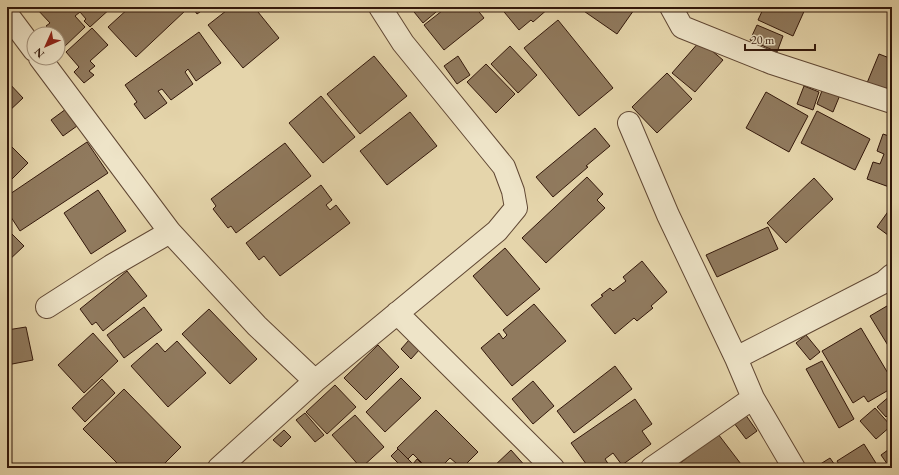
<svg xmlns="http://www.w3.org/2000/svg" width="899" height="475" viewBox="0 0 899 475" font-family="'EB Garamond',serif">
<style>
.building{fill:#907a5e;stroke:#33180b}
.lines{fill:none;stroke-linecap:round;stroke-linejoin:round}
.minor-casing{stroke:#604733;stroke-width:24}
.minor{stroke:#eee4c8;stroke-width:22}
</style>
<rect width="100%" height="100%" fill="#e5d5ab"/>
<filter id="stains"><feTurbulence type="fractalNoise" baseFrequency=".005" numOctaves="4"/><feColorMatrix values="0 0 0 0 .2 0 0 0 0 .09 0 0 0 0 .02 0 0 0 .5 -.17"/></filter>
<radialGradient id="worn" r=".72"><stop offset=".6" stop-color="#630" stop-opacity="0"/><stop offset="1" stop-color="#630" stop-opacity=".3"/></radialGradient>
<path class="building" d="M 37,7 L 112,7 L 90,27 L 84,21 L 86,19 L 80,12 L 75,16 L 85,27 L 63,48 L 58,42 L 59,40 L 58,34 L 54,34 L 46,26 L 50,23 L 36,8 Z
M 130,7 L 183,7 L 186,10 L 136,57 L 108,27 Z
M 192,7 L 207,7 L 197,14 Z
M 231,7 L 254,7 L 279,38 L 243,68 L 208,25 Z
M 410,7 L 442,7 L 423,23 Z
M 447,7 L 475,7 L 484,18 L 444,50 L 424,25 Z
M 500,7 L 549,7 L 549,8 L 533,22 L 531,20 L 519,30 Z
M 578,7 L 636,7 L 617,34 Z
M 764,7 L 806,7 L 793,36 L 758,20 Z
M 558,20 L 613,88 L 579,116 L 524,48 Z
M 757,25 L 783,36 L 777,52 L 750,40 Z
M 92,28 L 108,45 L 90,61 L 95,66 L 89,71 L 94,75 L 84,83 L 74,72 L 79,67 L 66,52 Z
M 199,32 L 221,63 L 196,81 L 188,69 L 185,72 L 193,84 L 171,100 L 162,89 L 158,91 L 167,103 L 145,119 L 134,104 L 137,102 L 125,85 Z
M 892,33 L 892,49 L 888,47 Z
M 700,41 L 723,60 L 695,92 L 672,73 Z
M 510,46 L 537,75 L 518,93 L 491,64 Z
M 879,54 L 892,59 L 892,76 L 886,91 L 867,83 Z
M 374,56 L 407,96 L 360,134 L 327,94 Z
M 458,56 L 470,75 L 457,84 L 444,66 Z
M 486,64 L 515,94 L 496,113 L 467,82 Z
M 667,73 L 692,99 L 657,133 L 632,107 Z
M 7,81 L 23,98 L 7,113 Z
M 804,86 L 819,92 L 813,110 L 797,104 Z
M 823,88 L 840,95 L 833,112 L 817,104 Z
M 766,92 L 808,116 L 789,152 L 746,128 Z
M 321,96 L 355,137 L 323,163 L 289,123 Z
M 66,109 L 77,126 L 63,136 L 51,120 Z
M 817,111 L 870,139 L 855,170 L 801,143 Z
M 410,112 L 437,146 L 387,185 L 360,151 Z
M 595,128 L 610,146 L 586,166 L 588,167 L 553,197 L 536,177 Z
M 883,134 L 892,137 L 892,188 L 867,179 L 873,162 L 880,164 L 884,154 L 877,151 Z
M 7,142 L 28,163 L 7,184 Z
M 87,142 L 108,173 L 20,231 L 7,211 L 7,196 Z
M 285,143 L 311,176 L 236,233 L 231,226 L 228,228 L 213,209 L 216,206 L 211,199 Z
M 587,177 L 603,194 L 597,200 L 605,208 L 546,263 L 522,238 Z
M 814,178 L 833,199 L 786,243 L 767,223 Z
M 321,185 L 332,200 L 326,205 L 330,210 L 336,205 L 350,223 L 280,276 L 264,256 L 259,260 L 246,243 Z
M 98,190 L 126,231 L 91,254 L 64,213 Z
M 892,206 L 892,238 L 877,227 Z
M 768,227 L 778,249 L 717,277 L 706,255 Z
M 7,229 L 24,246 L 7,262 Z
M 505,248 L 540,289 L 507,316 L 473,276 Z
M 642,261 L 667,292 L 651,306 L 653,308 L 637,321 L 634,318 L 615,334 L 591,305 L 603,296 L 601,295 L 610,288 L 613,291 L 626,281 L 623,277 Z
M 127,271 L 147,296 L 103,331 L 96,322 L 92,325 L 80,309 Z
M 892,303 L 892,352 L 870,316 Z
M 534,304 L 566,341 L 512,386 L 481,348 L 499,333 L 503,339 L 507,335 L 503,330 Z
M 144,307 L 162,330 L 124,358 L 107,335 Z
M 209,309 L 257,359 L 230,384 L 182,334 Z
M 26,327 L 33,360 L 7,365 L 7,330 Z
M 861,328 L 892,380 L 892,388 L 868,402 L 864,396 L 853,403 L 822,351 Z
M 93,333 L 118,361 L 84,393 L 58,365 Z
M 806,335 L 820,352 L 810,360 L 796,343 Z
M 409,340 L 420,349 L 411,359 L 401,349 Z
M 177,341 L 206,373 L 168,407 L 131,366 L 157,343 L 165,352 Z
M 378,345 L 399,367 L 366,400 L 344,378 Z
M 822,361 L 854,419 L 839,428 L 806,369 Z
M 615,366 L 632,389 L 574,433 L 557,411 Z
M 401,378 L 421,398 L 385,432 L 366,412 Z
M 102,379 L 115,393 L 85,422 L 72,408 Z
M 533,381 L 554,406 L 533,424 L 512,399 Z
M 335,385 L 356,407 L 327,434 L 306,412 Z
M 124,389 L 181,447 L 160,468 L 122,468 L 83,429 Z
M 891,395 L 892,411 L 886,417 L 877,407 Z
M 635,399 L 652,424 L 642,431 L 651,444 L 622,465 L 613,453 L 605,459 L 611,468 L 589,468 L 571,443 Z
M 875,408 L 891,426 L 876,439 L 860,421 Z
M 436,410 L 478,452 L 462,468 L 450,458 L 443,465 L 445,468 L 427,468 L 413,454 L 408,459 L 397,448 Z
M 305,413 L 324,435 L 315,442 L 296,420 Z
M 745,414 L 757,431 L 746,439 L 734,423 Z
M 355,415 L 384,447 L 361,468 L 332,435 Z
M 284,430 L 291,437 L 281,447 L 273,440 Z
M 718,434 L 744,468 L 681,468 L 679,464 Z
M 864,444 L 879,468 L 841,468 L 837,461 Z
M 892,447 L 892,468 L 890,468 L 881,455 Z
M 398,449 L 413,464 L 417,459 L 426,468 L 403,468 L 391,456 Z
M 511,450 L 527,468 L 492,468 Z
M 830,458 L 837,468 L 814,468 Z"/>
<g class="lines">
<g class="minor-casing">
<path id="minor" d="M 671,7 L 682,27 L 772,63 L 892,102
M 7,14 L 34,50
M 40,58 L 170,232 L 257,326 L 315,381
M 629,123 L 668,215 L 736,358 L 753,398 L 794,468
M 47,307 L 111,266 L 170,232
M 397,313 L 553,468
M 736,358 L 884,282 L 892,275
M 219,468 L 315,381 L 497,231 L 516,208 L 513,191 L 504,167 L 403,43 L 380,7
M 652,468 L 753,398"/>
</g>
<use href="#minor" class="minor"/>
</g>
<rect width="899" height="475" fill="none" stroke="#e5d5ab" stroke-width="24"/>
<rect x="8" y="8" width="883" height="459" fill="none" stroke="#33180b" stroke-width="2"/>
<rect x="12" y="12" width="875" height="451" fill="none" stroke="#33180b"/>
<g transform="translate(46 46) rotate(225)"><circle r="19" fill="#eee4c8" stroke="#a3927c"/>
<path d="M0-3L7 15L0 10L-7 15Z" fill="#8f2418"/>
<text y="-6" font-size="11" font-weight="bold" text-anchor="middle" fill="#33180b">N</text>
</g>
<path d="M745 44v6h70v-6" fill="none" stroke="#33180b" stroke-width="2"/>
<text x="751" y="44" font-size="12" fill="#33180b" stroke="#eee4c8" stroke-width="3" paint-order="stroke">20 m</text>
<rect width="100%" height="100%" filter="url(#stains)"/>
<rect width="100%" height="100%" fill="url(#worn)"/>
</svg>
